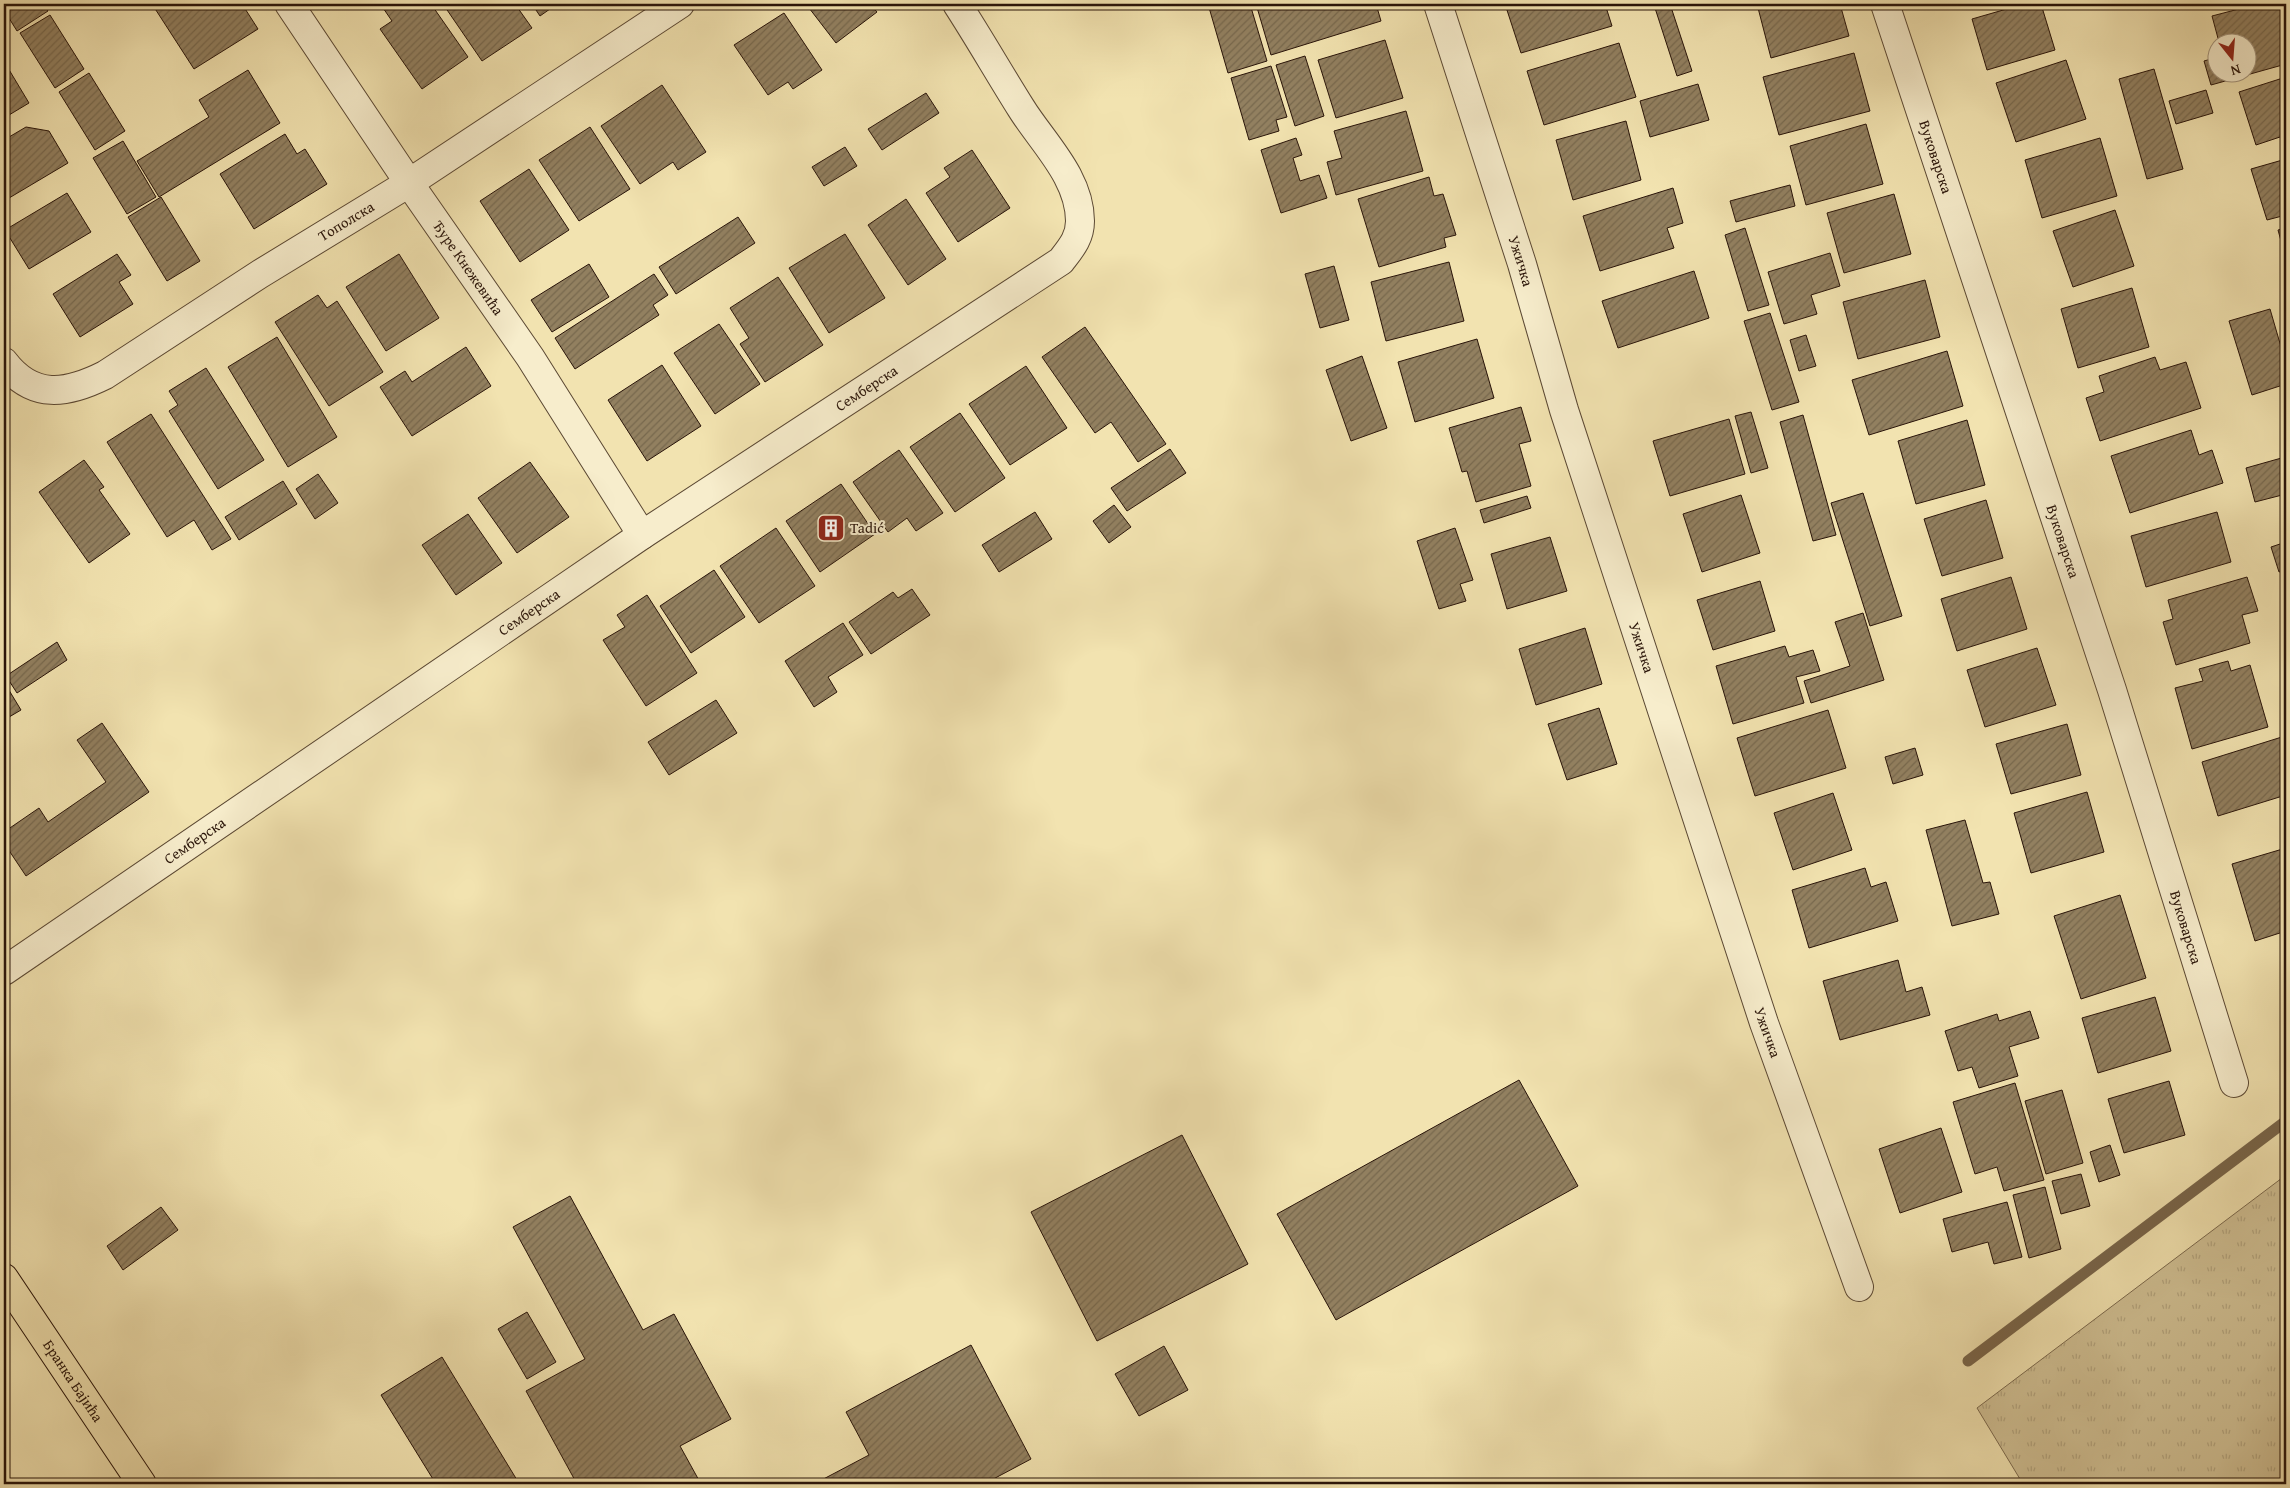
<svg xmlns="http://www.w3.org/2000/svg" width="2290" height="1488" viewBox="0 0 2290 1488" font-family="'Gentium Book Plus',serif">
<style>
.grass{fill:url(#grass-tufts);stroke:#7c6a4e}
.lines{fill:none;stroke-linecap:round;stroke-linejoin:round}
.stream{stroke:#79664b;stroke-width:11}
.building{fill:url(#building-hatch);stroke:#291409}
.minor-casing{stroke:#5b4833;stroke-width:30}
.major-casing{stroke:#291409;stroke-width:30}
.minor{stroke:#f7edcc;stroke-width:28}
.major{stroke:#f2e3b0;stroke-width:28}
.labels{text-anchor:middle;stroke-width:4;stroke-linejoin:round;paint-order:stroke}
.street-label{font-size:15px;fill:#291409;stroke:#f7edcc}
.poi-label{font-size:15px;fill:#291409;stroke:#f7edcc;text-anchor:start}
</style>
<defs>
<pattern id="grass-tufts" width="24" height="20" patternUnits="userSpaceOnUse" patternTransform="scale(1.25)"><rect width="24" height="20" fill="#d0c094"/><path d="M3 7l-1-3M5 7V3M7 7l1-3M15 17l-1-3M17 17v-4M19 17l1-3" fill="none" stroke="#b3a47e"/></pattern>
<pattern id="building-hatch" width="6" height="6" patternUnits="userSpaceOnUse" patternTransform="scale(1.25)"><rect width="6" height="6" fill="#928060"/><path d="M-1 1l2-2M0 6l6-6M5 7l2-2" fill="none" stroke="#77684d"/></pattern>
</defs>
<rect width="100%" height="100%" fill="#f2e3b0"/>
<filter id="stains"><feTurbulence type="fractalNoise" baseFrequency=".004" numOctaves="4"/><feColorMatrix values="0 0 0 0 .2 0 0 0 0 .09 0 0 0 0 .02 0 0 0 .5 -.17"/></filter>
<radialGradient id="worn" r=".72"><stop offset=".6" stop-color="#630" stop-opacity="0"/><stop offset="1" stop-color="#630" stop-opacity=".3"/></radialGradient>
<path class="grass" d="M 2286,1175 L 2286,1484 L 2023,1484 L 1977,1408 Z"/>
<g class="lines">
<path class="stream" d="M 1968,1361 L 2286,1121"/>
</g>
<path class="building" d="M 4,4 L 43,4 L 48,11 L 17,31 L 4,10 Z
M 152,4 L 242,4 L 258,29 L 194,69 Z
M 384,4 L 431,4 L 468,57 L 422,89 L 380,29 L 392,21 L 381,5 Z
M 443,4 L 515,4 L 532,28 L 482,61 Z
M 532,4 L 557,4 L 540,16 Z
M 806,4 L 870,4 L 877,12 L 836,43 Z
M 1208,4 L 1250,4 L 1267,61 L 1228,73 Z
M 1256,4 L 1376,4 L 1381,21 L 1271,55 Z
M 1505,4 L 1605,4 L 1612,26 L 1521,53 Z
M 1670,4 L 1692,71 L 1677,76 L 1655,8 Z
M 1757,4 L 1840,4 L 1849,36 L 1771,58 Z
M 2024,4 L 2041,4 L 2055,50 L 1987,70 L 1972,19 Z
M 2258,4 L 2286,4 L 2286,64 L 2211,85 L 2204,61 L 2218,57 L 2218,72 L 2248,72 L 2248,42 L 2219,42 L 2212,16 Z
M 784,13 L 822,70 L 793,89 L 788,82 L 768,95 L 734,45 Z
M 50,15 L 84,69 L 55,88 L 20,33 Z
M 1385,40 L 1403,98 L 1336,118 L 1318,60 Z
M 1619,43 L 1636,97 L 1544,125 L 1527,71 Z
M 1854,53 L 1870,111 L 1779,135 L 1763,77 Z
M 1305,56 L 1324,116 L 1295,126 L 1276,65 Z
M 2066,60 L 2086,119 L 2016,142 L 1996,83 Z
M 1271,66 L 1287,117 L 1276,120 L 1279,131 L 1249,140 L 1231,78 Z
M 8,68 L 29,103 L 4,118 L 4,70 Z
M 2154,69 L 2183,169 L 2147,179 L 2119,79 Z
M 248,70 L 280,123 L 159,197 L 137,161 L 209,117 L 199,100 Z
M 89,73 L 125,131 L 95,150 L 59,92 Z
M 2286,77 L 2286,135 L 2256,145 L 2239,92 Z
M 1698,84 L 1709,120 L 1650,137 L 1640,101 Z
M 662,85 L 706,152 L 678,170 L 673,162 L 640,184 L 601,126 Z
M 2206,90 L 2213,113 L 2176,124 L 2169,101 Z
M 926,93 L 939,113 L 882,150 L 868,129 Z
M 1406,111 L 1423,171 L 1336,195 L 1327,162 L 1342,158 L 1334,131 Z
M 1626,121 L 1641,180 L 1573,200 L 1556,140 Z
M 1866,124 L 1883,184 L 1806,205 L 1790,146 Z
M 26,127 L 49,131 L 68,163 L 4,201 L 4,140 Z
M 590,127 L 630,189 L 579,221 L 539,160 Z
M 285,134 L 297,154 L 305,149 L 327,184 L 254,229 L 220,174 Z
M 1296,138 L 1302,155 L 1293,158 L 1300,181 L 1319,175 L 1327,198 L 1281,213 L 1261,150 Z
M 2100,138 L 2117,196 L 2042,218 L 2025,160 Z
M 123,141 L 156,197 L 127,214 L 93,158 Z
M 845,147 L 857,166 L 824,186 L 812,167 Z
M 972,150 L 1010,208 L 958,242 L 926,193 L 950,177 L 944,168 Z
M 2286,159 L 2286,215 L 2267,220 L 2251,169 Z
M 529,169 L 569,230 L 520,262 L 480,201 Z
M 1429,177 L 1434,196 L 1443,194 L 1456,235 L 1444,238 L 1446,247 L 1379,267 L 1358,199 Z
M 1790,185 L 1795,206 L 1736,222 L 1730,201 Z
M 1673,188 L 1683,223 L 1667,228 L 1674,248 L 1600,271 L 1583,216 Z
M 67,193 L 91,232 L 29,269 L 5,230 Z
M 1894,194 L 1911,254 L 1844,273 L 1827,213 Z
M 161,197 L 200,261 L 167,281 L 128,217 Z
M 906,199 L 946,259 L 908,285 L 868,225 Z
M 2115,210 L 2134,266 L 2073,287 L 2053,231 Z
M 738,217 L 755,243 L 676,294 L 659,267 Z
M 1745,228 L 1769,305 L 1748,311 L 1725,235 Z
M 2286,228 L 2286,259 L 2278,230 Z
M 845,234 L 885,298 L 829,333 L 789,268 Z
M 1830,253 L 1840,286 L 1811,295 L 1817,314 L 1784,324 L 1768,272 Z
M 117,254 L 131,275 L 119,282 L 133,304 L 80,337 L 53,294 Z
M 399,254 L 439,318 L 386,351 L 346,287 Z
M 1449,262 L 1464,321 L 1386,341 L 1371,282 Z
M 589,264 L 609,297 L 552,332 L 531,300 Z
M 1334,266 L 1349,320 L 1320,328 L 1305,274 Z
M 1694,271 L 1709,318 L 1618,348 L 1602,301 Z
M 654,274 L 668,295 L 653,305 L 659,315 L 575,369 L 555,338 Z
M 778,277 L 823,345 L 765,382 L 740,344 L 749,338 L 730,308 Z
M 1925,280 L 1940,337 L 1858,359 L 1843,302 Z
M 2132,288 L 2149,347 L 2078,368 L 2061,309 Z
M 318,295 L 327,308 L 337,301 L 383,372 L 329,406 L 275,322 Z
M 2270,309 L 2286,364 L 2286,384 L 2252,395 L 2229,321 Z
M 1770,313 L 1799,402 L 1772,410 L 1744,321 Z
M 719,324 L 760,384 L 715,414 L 674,353 Z
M 1085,327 L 1166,444 L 1138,462 L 1111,422 L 1095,433 L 1042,357 Z
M 1806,335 L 1816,366 L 1799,371 L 1790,340 Z
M 277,337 L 337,437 L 288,467 L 228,367 Z
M 1477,339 L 1494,398 L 1415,422 L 1398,362 Z
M 466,347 L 491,386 L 412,436 L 380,387 L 405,371 L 412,382 Z
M 1947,351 L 1963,406 L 1869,435 L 1852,380 Z
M 1362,356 L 1387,428 L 1351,441 L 1326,370 Z
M 2155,357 L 2160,370 L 2186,362 L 2201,408 L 2100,441 L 2086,398 L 2104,392 L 2099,376 Z
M 662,365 L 701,426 L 647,461 L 608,400 Z
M 1026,366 L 1067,428 L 1010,465 L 969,404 Z
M 206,368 L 264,460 L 218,489 L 169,411 L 178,405 L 169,391 Z
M 1521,407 L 1531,441 L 1519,444 L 1531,486 L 1476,502 L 1467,471 L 1462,472 L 1449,428 Z
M 1751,412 L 1768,468 L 1751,473 L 1735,416 Z
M 960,413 L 1005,478 L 955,512 L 910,447 Z
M 151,414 L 231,539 L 212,550 L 194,520 L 167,537 L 107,442 Z
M 1803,415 L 1836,535 L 1813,541 L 1780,422 Z
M 1729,419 L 1745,474 L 1670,496 L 1653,441 Z
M 1967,420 L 1985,485 L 1916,504 L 1898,441 Z
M 2191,430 L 2199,455 L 2212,450 L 2223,483 L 2130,513 L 2111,456 Z
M 1170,449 L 1186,473 L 1127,511 L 1111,488 Z
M 899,450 L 943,513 L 916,531 L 907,518 L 888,532 L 853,482 Z
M 2285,457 L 2286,494 L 2255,502 L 2246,468 Z
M 84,460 L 104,487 L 99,490 L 130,534 L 89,563 L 39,492 Z
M 530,462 L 569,517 L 517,553 L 478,498 Z
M 318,474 L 338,503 L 315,519 L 296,489 Z
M 283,481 L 297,504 L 239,540 L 225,517 Z
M 841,484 L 875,534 L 820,572 L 786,521 Z
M 1863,493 L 1902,616 L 1870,626 L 1831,503 Z
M 1741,495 L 1760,553 L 1702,572 L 1683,514 Z
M 1527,496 L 1531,508 L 1484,523 L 1480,510 Z
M 1986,500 L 2003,558 L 1942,576 L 1924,519 Z
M 1114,505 L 1131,527 L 1109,543 L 1093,521 Z
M 1035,512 L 1052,539 L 999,572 L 982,545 Z
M 2217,512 L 2231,562 L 2146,587 L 2131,536 Z
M 468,514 L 502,563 L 456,595 L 422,545 Z
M 776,528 L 815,586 L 759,623 L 720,566 Z
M 1455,528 L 1473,580 L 1460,584 L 1466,601 L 1439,609 L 1417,541 Z
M 1550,537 L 1567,591 L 1507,609 L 1491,554 Z
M 2286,542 L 2286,570 L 2279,572 L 2271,547 Z
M 714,570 L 745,617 L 691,653 L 660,606 Z
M 2011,577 L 2027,629 L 1957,651 L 1941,599 Z
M 2247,577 L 2258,611 L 2242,615 L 2250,643 L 2176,665 L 2163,622 L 2173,619 L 2168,600 Z
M 1760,581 L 1775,631 L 1713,650 L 1697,600 Z
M 912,589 L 930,615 L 871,654 L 849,622 L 893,592 L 898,598 Z
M 647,595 L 697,673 L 646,706 L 603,640 L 625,627 L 617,615 Z
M 1863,613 L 1884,680 L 1811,703 L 1804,681 L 1850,666 L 1835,622 Z
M 843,623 L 863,655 L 828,677 L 837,692 L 814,707 L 785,661 Z
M 1585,628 L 1602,684 L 1536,705 L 1519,649 Z
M 57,642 L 67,660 L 17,693 L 6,676 Z
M 1785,646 L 1789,657 L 1813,650 L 1820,671 L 1796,677 L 1804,703 L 1733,724 L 1716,666 Z
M 2037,648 L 2056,705 L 1985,727 L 1967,670 Z
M 2228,661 L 2231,671 L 2250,665 L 2268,727 L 2192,749 L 2175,688 L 2203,681 L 2199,669 Z
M 4,682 L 21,710 L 4,720 Z
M 716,700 L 737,733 L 669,775 L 648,742 Z
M 1599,708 L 1617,764 L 1567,780 L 1548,724 Z
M 1828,710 L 1846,768 L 1755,796 L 1737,738 Z
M 102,723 L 149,792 L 26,876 L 4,843 L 4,832 L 39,808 L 48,822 L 106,782 L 77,740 Z
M 2067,724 L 2081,775 L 2011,794 L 1996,744 Z
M 2285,736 L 2286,795 L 2218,816 L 2202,762 Z
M 1915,748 L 1923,775 L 1893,784 L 1885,757 Z
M 2087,792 L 2104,852 L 2031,873 L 2014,813 Z
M 1833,793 L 1852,850 L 1793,870 L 1774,813 Z
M 1965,820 L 1983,883 L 1990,882 L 1999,914 L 1952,926 L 1926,830 Z
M 2286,848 L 2286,931 L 2255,941 L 2232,864 Z
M 1865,868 L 1871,887 L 1886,882 L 1898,921 L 1809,948 L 1792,890 Z
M 2120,895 L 2146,978 L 2081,999 L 2054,916 Z
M 1898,960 L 1906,992 L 1922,987 L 1930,1015 L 1840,1040 L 1823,981 Z
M 2155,997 L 2171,1051 L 2098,1073 L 2082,1018 Z
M 2030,1011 L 2039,1038 L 2009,1047 L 2018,1076 L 1979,1088 L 1972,1067 L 1958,1071 L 1945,1031 L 1997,1014 L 1999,1021 Z
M 1519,1080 L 1578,1186 L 1336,1320 L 1277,1214 Z
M 2169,1081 L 2185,1135 L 2124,1153 L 2108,1099 Z
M 2015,1083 L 2044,1180 L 2004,1191 L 1997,1167 L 1975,1174 L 1953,1102 Z
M 2062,1090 L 2083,1163 L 2046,1174 L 2025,1101 Z
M 1941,1128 L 1962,1192 L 1900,1213 L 1879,1149 Z
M 1182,1135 L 1248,1264 L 1097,1341 L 1031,1212 Z
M 2110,1145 L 2120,1175 L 2099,1182 L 2090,1152 Z
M 2081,1174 L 2090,1206 L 2061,1214 L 2052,1181 Z
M 2045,1187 L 2061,1249 L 2029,1258 L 2013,1195 Z
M 570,1196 L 643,1330 L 674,1314 L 731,1419 L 680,1446 L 701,1484 L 577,1484 L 526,1391 L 585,1359 L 513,1227 Z
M 2007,1202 L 2022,1257 L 1994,1264 L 1988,1242 L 1952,1252 L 1943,1219 Z
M 161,1207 L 178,1230 L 123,1270 L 107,1246 Z
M 527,1312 L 556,1362 L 527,1379 L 498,1329 Z
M 971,1345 L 1031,1459 L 984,1484 L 814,1484 L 869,1455 L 846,1412 Z
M 1164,1346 L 1188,1390 L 1139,1416 L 1115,1374 Z
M 442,1357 L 517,1480 L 509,1484 L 436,1484 L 381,1395 Z"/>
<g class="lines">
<g class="minor-casing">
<g id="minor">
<path id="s1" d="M 289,4 L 409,183 L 530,357 L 642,535"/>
<path id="s2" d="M 1438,4 L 1522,264 L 1564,410 L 1764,1023 L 1859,1287"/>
<path id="s3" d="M 1885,4 L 2112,690 L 2234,1083"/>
<path id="s4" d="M 4,362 C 33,400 67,394 105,375 L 260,274 L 409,183 L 680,4"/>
<path id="s5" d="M 4,971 L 642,535 L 1061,261 C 1071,248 1080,238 1080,221 C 1080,177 1042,142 1021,108 C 999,73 979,38 957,4"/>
</g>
</g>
<g class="major-casing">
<g id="major">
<path id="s6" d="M 4,1278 L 142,1484"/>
</g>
</g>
<use href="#minor" class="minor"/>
<use href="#major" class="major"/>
</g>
<defs>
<g id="building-square" transform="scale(1.4375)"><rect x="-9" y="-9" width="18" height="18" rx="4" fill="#8f2418" stroke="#f7edcc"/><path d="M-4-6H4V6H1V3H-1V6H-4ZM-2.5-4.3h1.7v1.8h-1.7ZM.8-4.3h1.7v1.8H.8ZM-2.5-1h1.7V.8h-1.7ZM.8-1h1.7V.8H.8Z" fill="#fff"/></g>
</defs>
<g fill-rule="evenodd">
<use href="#building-square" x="831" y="528"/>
</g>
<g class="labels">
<g class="street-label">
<text dy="5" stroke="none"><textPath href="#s3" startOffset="161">Вуковарска</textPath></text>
<text dy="5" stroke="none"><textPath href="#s4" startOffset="399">Тополска</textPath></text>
<text dy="5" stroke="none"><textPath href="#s2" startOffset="270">Ужичка</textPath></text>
<text dy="5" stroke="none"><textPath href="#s1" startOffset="319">Ђуре Кнежевића</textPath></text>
<text dy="5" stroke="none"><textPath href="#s5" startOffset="1041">Семберска</textPath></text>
<text dy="5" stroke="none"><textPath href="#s3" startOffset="566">Вуковарска</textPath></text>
<text dy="5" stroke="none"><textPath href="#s5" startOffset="636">Семберска</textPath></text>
<text dy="5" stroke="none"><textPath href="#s2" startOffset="675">Ужичка</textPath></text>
<text dy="5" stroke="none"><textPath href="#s5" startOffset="231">Семберска</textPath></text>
<text dy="5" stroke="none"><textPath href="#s3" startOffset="971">Вуковарска</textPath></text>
<text dy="5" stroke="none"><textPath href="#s2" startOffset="1080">Ужичка</textPath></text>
<text dy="5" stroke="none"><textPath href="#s6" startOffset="124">Бранка Бајића</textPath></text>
</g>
<g class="poi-label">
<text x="850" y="533">Tadić</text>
</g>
</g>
<rect width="2290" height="1488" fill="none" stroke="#f2e3b0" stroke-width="20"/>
<rect x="5" y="5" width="2280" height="1478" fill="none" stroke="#291409" stroke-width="2.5"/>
<rect x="10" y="10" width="2270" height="1468" fill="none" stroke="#291409"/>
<g transform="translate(2232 58) rotate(163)"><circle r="24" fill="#f7edcc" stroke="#a5967e"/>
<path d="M0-4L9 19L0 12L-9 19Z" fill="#8f2418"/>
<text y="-8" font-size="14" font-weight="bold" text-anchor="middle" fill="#291409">N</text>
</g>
<rect width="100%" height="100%" filter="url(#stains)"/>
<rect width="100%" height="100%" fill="url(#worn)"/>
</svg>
